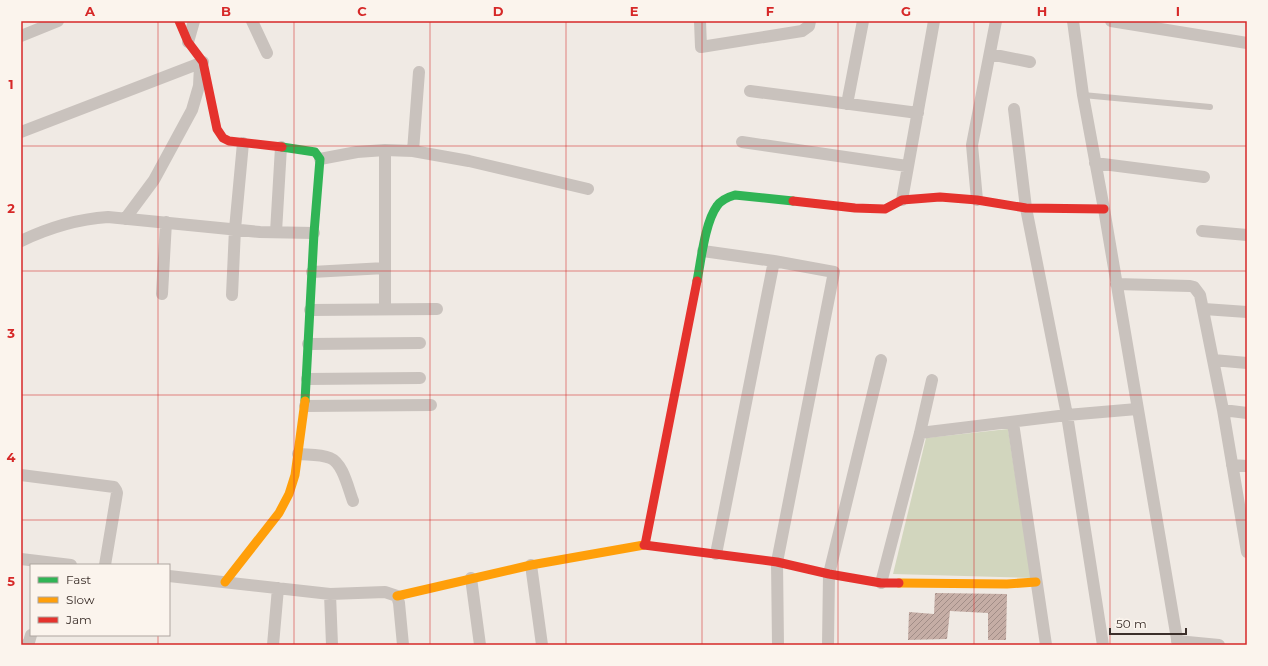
<svg xmlns="http://www.w3.org/2000/svg" width="1268" height="666" viewBox="0 0 1268 666" font-family="Montserrat,sans-serif">
<style>
.park{fill:#d2d6be}
.building{fill:url(#building-hatch)}
.lines{fill:none;stroke-linecap:round;stroke-linejoin:round}
.lane{stroke:#c9c2bd;stroke-width:6}
.street{stroke:#c9c2bd;stroke-width:12}
.fast{stroke:#30b455;stroke-width:9}
.slow{stroke:#ff9f0a;stroke-width:9}
.jam{stroke:#e5322d;stroke-width:9}
.grid{fill:none;stroke:#d62828;stroke-width:1;stroke-opacity:0.55}
.neatline{fill:none;stroke:#d62828;stroke-width:1.5}
.grid-label{font-size:13px;text-anchor:middle;font-weight:bold;fill:#d62828}
</style>
<defs>
<pattern id="building-hatch" width="6" height="6" patternUnits="userSpaceOnUse"><rect width="6" height="6" fill="#c5ada5"/><path d="M-1 1l2-2M0 6l6-6M5 7l2-2" fill="none" stroke="#a18d87"/></pattern>
</defs>
<rect width="100%" height="100%" fill="#f0eae4"/>
<path class="park" d="M 1008,429 L 1031,578 L 893,574 L 926,438 Z"/>
<path class="building" d="M 935,593 L 1007,594 L 1006,640 L 988,640 L 988,613 L 950,611 L 947,639 L 908,640 L 909,612 L 934,614 Z"/>
<g class="lines">
<path class="lane" d="M 1083,95 L 1210,107"/>
<path class="street" d="M 252,21 L 267,53
M 700,21 L 701,47 L 802,31 L 809,26 L 810,21
M 1073,21 L 1083,95 L 1104,209 L 1178,645
M 1111,21 L 1247,43
M 21,36 L 58,21
M 188,42 L 194,21
M 990,54 L 1030,62
M 750,91 L 918,113
M 847,104 L 863,21
M 1014,109 L 1026,208 L 1067,415 L 1103,645
M 21,132 L 203,62
M 742,142 L 907,166
M 385,150 L 385,309
M 413,151 L 419,72
M 320,159 L 357,152 L 385,150 L 413,151 L 469,161 L 588,189
M 1095,163 L 1204,177
M 902,200 L 934,21
M 977,200 L 972,145 L 996,21
M 125,219 L 154,180 L 192,110 L 199,86 L 200,66
M 1202,231 L 1247,235
M 276,232 L 281,147
M 21,241 C 48,228 78,219 108,217 L 260,232 L 314,233
M 703,251 L 774,261 L 834,272 L 777,562 L 778,645
M 312,272 L 385,268
M 1116,284 L 1190,286 L 1194,287 L 1200,295 L 1223,410 L 1247,552
M 162,294 L 166,222
M 232,295 L 235,229 L 243,143
M 1204,309 L 1247,312
M 310,310 L 437,309
M 308,344 L 420,343
M 1213,360 L 1247,363
M 307,379 L 420,378
M 305,406 L 431,405
M 1223,410 L 1247,413
M 1013,423 L 1046,645
M 920,433 L 1067,415 L 1137,409
M 298,454 C 308,455 320,454 330,458 C 343,463 348,488 353,501
M 1232,465 L 1247,466
M 21,475 L 114,487 L 116,490 L 117,493 L 105,565
M 716,554 L 774,261
M 21,559 L 71,565
M 531,565 L 542,645
M 169,576 L 330,594 L 385,592 L 397,596 L 399,603 L 403,645
M 471,578 L 480,645
M 881,583 L 920,433 L 932,380
M 330,594 L 332,645
M 1177,641 L 1219,645
M 26,645 L 29,642 L 31,635
M 273,645 L 278,588
M 828,645 L 829,574 L 881,360"/>
<path class="fast" d="M 282,147 L 315,152 L 320,159 L 314,233 L 305,401
M 697,281 C 701,261 705,222 717,206 C 721,200 728,197 735,195 L 793,201"/>
<path class="slow" d="M 225,582 L 279,513 L 289,494 L 295,475 L 305,401
M 899,583 L 1007,584 L 1036,582
M 397,596 L 531,565 L 644,545"/>
<path class="jam" d="M 179,21 L 188,42 L 203,62 L 217,129 L 223,138 L 229,141 L 282,147
M 793,201 L 855,208 L 885,209 L 902,200 L 940,197 L 977,200 L 1026,208 L 1104,209
M 644,545 L 777,562 L 829,574 L 881,583 L 899,583
M 645,545 L 697,281"/>
</g>
<path class="grid" d="M 158,21 L 158,565M 294,21 L 294,645M 430,21 L 430,645M 566,21 L 566,645M 702,21 L 702,645M 838,21 L 838,645M 974,21 L 974,645M 1110,21 L 1110,645M 21,146 L 1247,146M 21,271 L 1247,271M 21,395 L 1247,395M 21,520 L 1247,520M 158,635 L 158,645"/>
<rect width="1268" height="666" fill="none" stroke="#fbf4ed" stroke-width="44"/>
<rect x="30" y="564" width="140" height="72" fill="#fbf4ed" stroke="#aea59f"/>
<rect x="38" y="577" width="20" height="6" fill="#30b455" stroke="#aea59f"/>
<text x="66" y="584" font-size="12" fill="#3b2f2a">Fast</text>
<rect x="38" y="597" width="20" height="6" fill="#ff9f0a" stroke="#aea59f"/>
<text x="66" y="604" font-size="12" fill="#3b2f2a">Slow</text>
<rect x="38" y="617" width="20" height="6" fill="#e5322d" stroke="#aea59f"/>
<text x="66" y="624" font-size="12" fill="#3b2f2a">Jam</text>
<path d="M1110 628v6h76v-6" fill="none" stroke="#3b2f2a" stroke-width="2"/>
<text x="1116" y="628" font-size="12" fill="#3b2f2a" stroke="#fbf4ed" stroke-width="3" paint-order="stroke">50 m</text>
<rect x="22" y="22" width="1224" height="622" class="neatline"/>
<g class="grid-label">
<text x="90" y="16">A</text>
<text x="226" y="16">B</text>
<text x="362" y="16">C</text>
<text x="498" y="16">D</text>
<text x="634" y="16">E</text>
<text x="770" y="16">F</text>
<text x="906" y="16">G</text>
<text x="1042" y="16">H</text>
<text x="1178" y="16">I</text>
<text x="11" y="89">1</text>
<text x="11" y="213">2</text>
<text x="11" y="338">3</text>
<text x="11" y="462">4</text>
<text x="11" y="586">5</text>
</g>
</svg>
